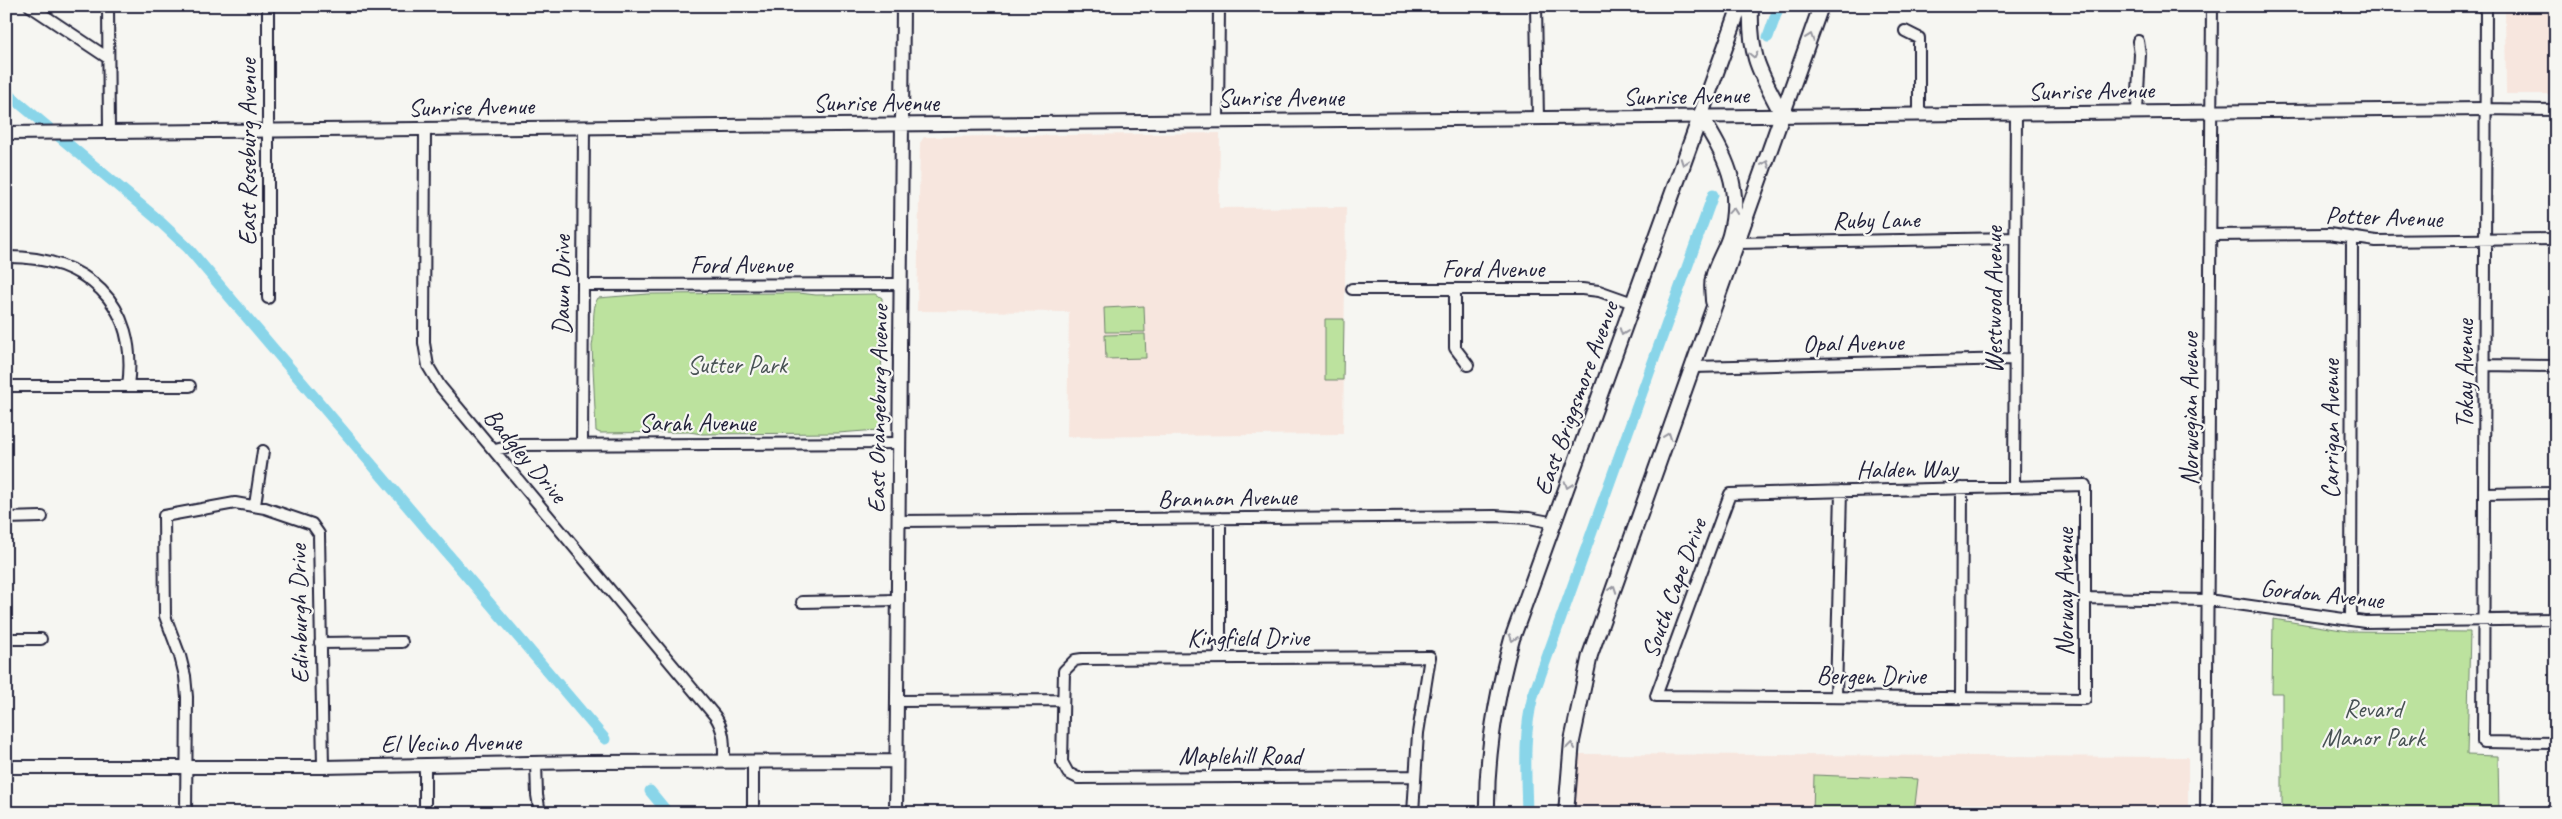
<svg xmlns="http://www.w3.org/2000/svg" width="2562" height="819" viewBox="0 0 2562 819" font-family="Caveat,sans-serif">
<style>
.built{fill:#f7e6de}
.green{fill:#bce29e;stroke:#6f826c}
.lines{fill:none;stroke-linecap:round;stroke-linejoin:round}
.canal{stroke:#89d5e9;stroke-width:11}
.minor-casing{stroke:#22223b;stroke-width:14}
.tertiary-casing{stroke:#22223b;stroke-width:16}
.secondary-casing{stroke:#22223b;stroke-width:18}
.minor{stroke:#f6f6f2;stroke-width:10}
.tertiary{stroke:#f6f6f2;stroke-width:12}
.secondary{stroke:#f6f6f2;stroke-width:14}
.oneway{stroke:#9797a0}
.labels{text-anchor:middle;stroke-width:4.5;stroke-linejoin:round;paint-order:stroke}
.street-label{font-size:25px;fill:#22223b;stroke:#f6f6f2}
.park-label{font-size:25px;fill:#485254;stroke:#f6f6f2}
</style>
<rect width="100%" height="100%" fill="#f6f6f2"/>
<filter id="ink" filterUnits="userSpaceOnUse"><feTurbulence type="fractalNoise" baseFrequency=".02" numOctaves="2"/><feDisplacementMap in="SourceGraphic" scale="10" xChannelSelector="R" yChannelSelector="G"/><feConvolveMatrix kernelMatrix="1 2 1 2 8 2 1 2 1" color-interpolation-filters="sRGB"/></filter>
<g filter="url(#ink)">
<path class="built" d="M 2505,6 L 2556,6 L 2556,94 L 2506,94 Z
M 1220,133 L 1219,208 L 1346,207 L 1343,434 L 1067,437 L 1069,312 L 917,311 L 920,143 L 924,137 Z
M 1579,754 L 2188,757 L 2188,813 L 1574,813 Z"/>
<path class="green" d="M 799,293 L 816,295 L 876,294 L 882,298 L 881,426 L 878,430 L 838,433 L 702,434 L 689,432 L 600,433 L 596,431 L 592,346 C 595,333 591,307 598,298 L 648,294 Z
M 1144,306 L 1145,332 L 1105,332 L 1104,308 Z
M 1325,319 L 1344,319 L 1343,380 L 1325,380 Z
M 1145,334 L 1146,358 L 1106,359 L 1105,335 Z
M 2273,619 L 2348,631 L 2470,632 L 2467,755 L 2498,756 L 2499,813 L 2282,813 L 2282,693 L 2272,693 Z
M 1814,775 L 1918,779 L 1914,813 L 1813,813 Z"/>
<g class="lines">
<path class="canal" d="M 1768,37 L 1779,6
M 6,92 L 155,217 L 188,248 L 605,739
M 650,791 L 668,813
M 1527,813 C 1526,774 1523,734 1533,696 L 1713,195"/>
<g class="minor-casing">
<path id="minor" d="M 30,6 L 108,58
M 108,6 L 109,132
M 268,6 L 268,298
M 1536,6 L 1538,119
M 2486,6 L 2483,742 L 2556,743
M 1905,31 L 1919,38 L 1919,115
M 2486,109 L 2556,110
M 2137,111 L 2140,54 L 2138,41
M 1218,120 L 1219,6
M 425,129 L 424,343 L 428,366 L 440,386 L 715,716 C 725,731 724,744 724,761
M 2211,235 L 2329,234 L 2376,241 L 2556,239
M 1737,243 L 2015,238
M 6,257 C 86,256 139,303 128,386
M 583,285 L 901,284
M 1352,289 L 1582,289 L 1599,291 L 1633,303
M 1455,289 L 1455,348 L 1468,365
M 2485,365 L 2556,366
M 1693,367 L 2014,359
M 6,386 L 190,386
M 582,444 L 584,127
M 495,450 L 515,445 L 899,443
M 2085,485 L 2085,699 L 1656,696 L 1730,494 Z
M 2014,487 L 2016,113
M 2485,494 L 2556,493
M 255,505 L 263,451
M 6,518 L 42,517
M 1220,518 L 1220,658
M 899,521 L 1495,516 L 1529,518 L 1555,523
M 2085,598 L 2208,600 L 2365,622 L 2556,619
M 802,602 L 898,600
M 2351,620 L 2352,238
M 6,639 L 41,639
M 320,643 L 402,642
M 1836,696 L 1841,491
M 1961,698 L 1962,488
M 897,701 L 1062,700
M 536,763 L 537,795 L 540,813
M 186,813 L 187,697 L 185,676 L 180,656 L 165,616 L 164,516 L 235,503 L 265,508 L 312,524 L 319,534 L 323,767
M 425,813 L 425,766
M 753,813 L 753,761
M 1413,813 L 1418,733 L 1430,657 L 1082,659 L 1075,660 L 1064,671 L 1062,762 L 1068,773 L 1078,778 L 1414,776
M 2206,813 L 2212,6"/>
</g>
<g class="tertiary-casing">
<path id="tertiary" d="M 6,133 L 2486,109
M 6,767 L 323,767 L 587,762 L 896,761
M 896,813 L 903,6"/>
</g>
<g class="secondary-casing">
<path id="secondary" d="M 1751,6 C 1749,58 1760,72 1783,116
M 1701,117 C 1725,156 1743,187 1730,235 C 1726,250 1716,263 1713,278 C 1711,285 1713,294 1713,301
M 1487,813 C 1486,753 1496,697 1512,639 L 1740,6
M 1566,813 L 1572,741 L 1590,655 L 1821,6"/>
</g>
<use href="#minor" class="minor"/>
<use href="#tertiary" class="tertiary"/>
<use href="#secondary" class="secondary"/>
</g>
<defs><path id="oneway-chevron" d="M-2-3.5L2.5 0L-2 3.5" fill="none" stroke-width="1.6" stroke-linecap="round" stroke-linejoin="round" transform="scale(1.25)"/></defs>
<g class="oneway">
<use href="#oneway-chevron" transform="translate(1810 37) rotate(-71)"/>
<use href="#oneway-chevron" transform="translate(1754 55) rotate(77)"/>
<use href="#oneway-chevron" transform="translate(1684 162) rotate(110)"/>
<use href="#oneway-chevron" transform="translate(1766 164) rotate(-70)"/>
<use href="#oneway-chevron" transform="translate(1733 211) rotate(-85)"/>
<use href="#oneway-chevron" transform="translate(1623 332) rotate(110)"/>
<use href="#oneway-chevron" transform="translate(1668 436) rotate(-70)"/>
<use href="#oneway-chevron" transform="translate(1568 485) rotate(109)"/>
<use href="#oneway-chevron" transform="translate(1613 589) rotate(-70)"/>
<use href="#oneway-chevron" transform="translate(1513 638) rotate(108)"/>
<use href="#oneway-chevron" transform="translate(1571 746) rotate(-84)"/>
</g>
</g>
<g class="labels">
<g class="street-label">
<text transform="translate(2091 90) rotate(-1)" y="9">Sunrise Avenue</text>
<text transform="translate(1686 95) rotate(-1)" y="9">Sunrise Avenue</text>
<text x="1281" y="106">Sunrise Avenue</text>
<text x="876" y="111">Sunrise Avenue</text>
<text transform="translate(471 106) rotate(-1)" y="9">Sunrise Avenue</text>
<text transform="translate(247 152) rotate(-90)" y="9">East Roseburg Avenue</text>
<text transform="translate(2384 216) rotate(2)" y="9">Potter Avenue</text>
<text transform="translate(1876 219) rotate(-1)" y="9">Ruby Lane</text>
<text x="741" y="273">Ford Avenue</text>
<text x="1493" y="277">Ford Avenue</text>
<text transform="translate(561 285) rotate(-90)" y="9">Dawn Drive</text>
<text transform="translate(1993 300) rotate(-90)" y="9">Westwood Avenue</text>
<text transform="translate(1853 342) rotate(-1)" y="9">Opal Avenue</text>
<text transform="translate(2464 374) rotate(-90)" y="9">Tokay Avenue</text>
<text transform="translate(1575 398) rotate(-70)" y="9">East Briggsmore Avenue</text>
<text transform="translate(877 409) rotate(-89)" y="9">East Orangeburg Avenue</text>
<text transform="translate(2189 409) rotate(-90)" y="9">Norwegian Avenue</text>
<text x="697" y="431">Sarah Avenue</text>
<text transform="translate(2330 429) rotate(-90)" y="9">Carrigan Avenue</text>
<text transform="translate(526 455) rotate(50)" y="9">Badgley Drive</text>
<text transform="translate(1907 468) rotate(-1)" y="9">Halden Way</text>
<text transform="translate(1227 497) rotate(-1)" y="9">Brannon Avenue</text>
<text transform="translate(1673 588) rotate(-70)" y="9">South Cape Drive</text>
<text transform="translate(2064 592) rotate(-90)" y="9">Norway Avenue</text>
<text transform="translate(2322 593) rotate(6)" y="9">Gordon Avenue</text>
<text transform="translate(298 614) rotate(-91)" y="9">Edinburgh Drive</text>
<text x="1248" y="646">Kingfield Drive</text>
<text x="1871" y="684">Bergen Drive</text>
<text transform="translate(451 742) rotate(-1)" y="9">El Vecino Avenue</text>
<text x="1240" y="764">Maplehill Road</text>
</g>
<g class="park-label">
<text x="737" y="373">Sutter Park</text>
<text x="2373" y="717">Revard<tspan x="2373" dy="29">Manor Park</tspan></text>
</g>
</g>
<rect width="2562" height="819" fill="none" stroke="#f6f6f2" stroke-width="25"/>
<rect x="12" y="12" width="2537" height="794" fill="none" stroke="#22223b" stroke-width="2" filter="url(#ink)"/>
</svg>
